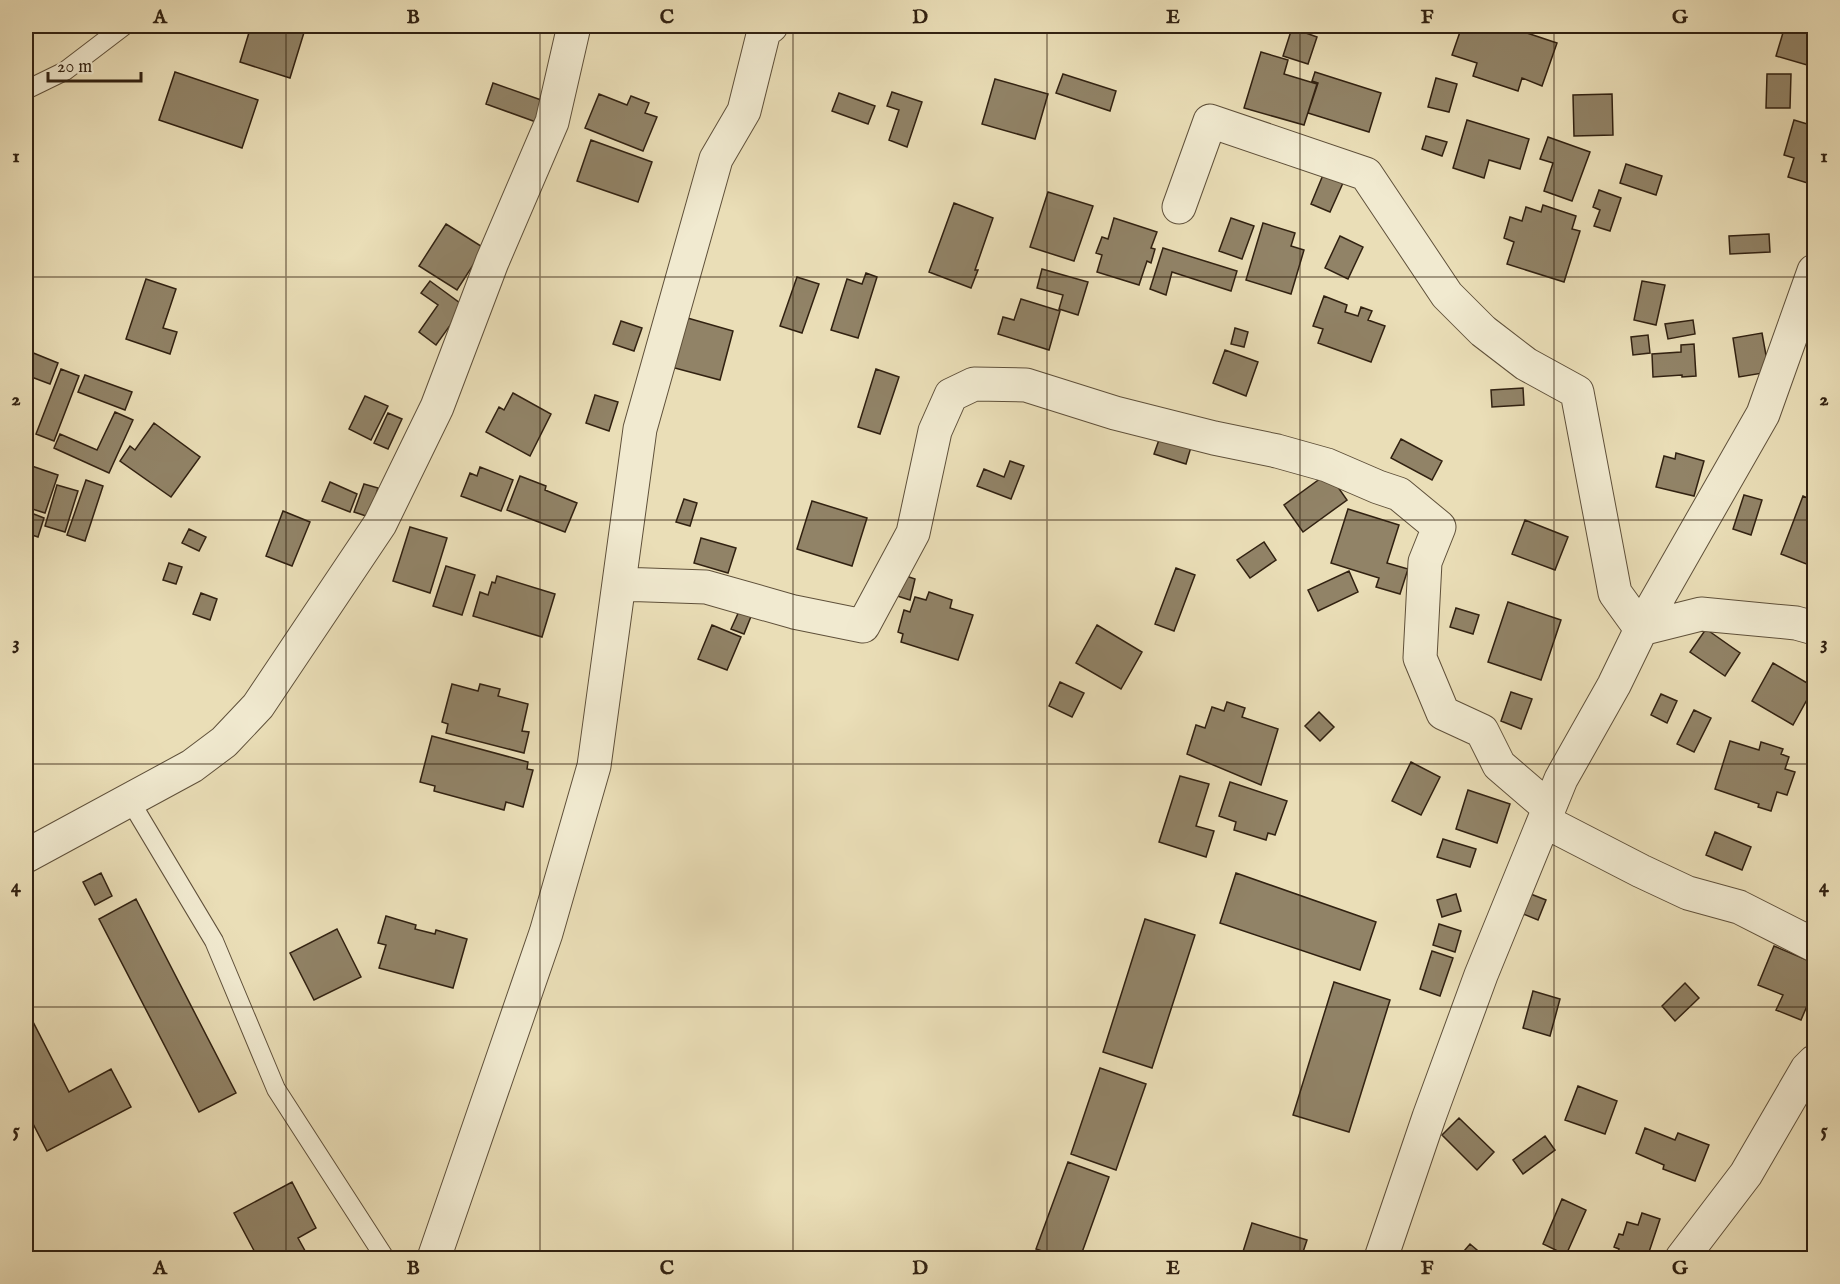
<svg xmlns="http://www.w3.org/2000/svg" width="1840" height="1284" viewBox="0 0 1840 1284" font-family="'IM FELL English',serif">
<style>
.building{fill:#918367;stroke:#312111;stroke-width:1.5}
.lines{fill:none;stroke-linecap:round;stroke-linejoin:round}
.lane-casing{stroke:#5f503a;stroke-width:20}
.street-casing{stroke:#5f503a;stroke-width:35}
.lane{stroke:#f1ead0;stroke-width:18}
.street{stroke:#f1ead0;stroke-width:33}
.grid{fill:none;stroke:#312111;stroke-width:1.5;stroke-opacity:0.55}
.neatline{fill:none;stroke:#312111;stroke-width:2}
.grid-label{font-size:20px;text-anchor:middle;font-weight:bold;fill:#312111}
</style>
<rect width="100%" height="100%" fill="#eadeb7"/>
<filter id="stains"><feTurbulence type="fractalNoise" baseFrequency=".00333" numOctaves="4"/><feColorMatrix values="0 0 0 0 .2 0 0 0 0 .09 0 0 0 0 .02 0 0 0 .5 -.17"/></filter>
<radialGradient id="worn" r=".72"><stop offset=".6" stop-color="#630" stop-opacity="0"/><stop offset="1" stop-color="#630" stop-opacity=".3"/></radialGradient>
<path class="building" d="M 251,26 L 306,26 L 290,78 L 240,62 Z
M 1462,26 L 1530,26 L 1527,33 L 1557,43 L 1542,86 L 1522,78 L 1518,91 L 1473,76 L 1477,63 L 1452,55 Z
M 1785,26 L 1814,26 L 1814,67 L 1776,56 Z
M 1292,28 L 1317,37 L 1308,64 L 1283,56 Z
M 1261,52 L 1288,60 L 1284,74 L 1317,84 L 1304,125 L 1244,108 Z
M 175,72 L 258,100 L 242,148 L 159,120 Z
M 1315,72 L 1381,93 L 1369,132 L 1308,113 L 1318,83 L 1312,81 Z
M 1063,74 L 1116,91 L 1110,111 L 1056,93 Z
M 1767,74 L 1791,74 L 1790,108 L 1766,108 Z
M 1436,78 L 1457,84 L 1449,112 L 1428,107 Z
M 995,79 L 1048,94 L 1035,139 L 982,124 Z
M 493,83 L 544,101 L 536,122 L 486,104 Z
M 892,92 L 922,102 L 907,147 L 889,140 L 899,110 L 887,106 Z
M 839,93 L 875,106 L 868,124 L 832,111 Z
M 599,94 L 627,105 L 631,96 L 649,103 L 645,113 L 657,117 L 643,151 L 585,128 Z
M 1612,94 L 1613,135 L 1574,136 L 1573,95 Z
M 1467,120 L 1529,139 L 1520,169 L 1489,160 L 1484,178 L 1453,168 Z
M 1794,120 L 1814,126 L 1814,185 L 1788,177 L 1794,158 L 1784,155 Z
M 1426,136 L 1447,142 L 1442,156 L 1422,149 Z
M 1548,137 L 1590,152 L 1572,201 L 1544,191 L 1553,163 L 1540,159 Z
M 591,140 L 652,162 L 638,202 L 577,181 Z
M 1626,164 L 1662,176 L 1656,195 L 1620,183 Z
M 1323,175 L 1343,183 L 1330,212 L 1311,204 Z
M 1599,190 L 1621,198 L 1610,231 L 1594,226 L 1600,210 L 1593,207 Z
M 1048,192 L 1093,206 L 1074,261 L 1030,247 Z
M 954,203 L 993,218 L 975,270 L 978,270 L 971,288 L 929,272 Z
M 1543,205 L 1576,216 L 1572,229 L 1580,231 L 1564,282 L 1507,264 L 1514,242 L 1504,238 L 1510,217 L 1522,221 L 1526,207 L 1541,212 Z
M 1114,218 L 1157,232 L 1151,248 L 1155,249 L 1151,263 L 1147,261 L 1139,285 L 1097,272 L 1102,255 L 1096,253 L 1102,237 L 1108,239 Z
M 1231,218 L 1254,226 L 1242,259 L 1219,251 Z
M 1263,223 L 1295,233 L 1291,246 L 1304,250 L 1291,294 L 1246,280 Z
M 446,224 L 484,248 L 457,290 L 419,266 Z
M 1769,234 L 1770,252 L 1730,254 L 1729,236 Z
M 1340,236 L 1363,247 L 1348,279 L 1325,268 Z
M 1163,248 L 1237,271 L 1231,291 L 1172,272 L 1166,295 L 1150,289 Z
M 1042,269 L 1088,282 L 1078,315 L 1059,309 L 1063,295 L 1037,288 Z
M 866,273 L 877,277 L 858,338 L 831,330 L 847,279 L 862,284 Z
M 797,277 L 819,284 L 802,333 L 780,326 Z
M 146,279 L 176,289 L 163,328 L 177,332 L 170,354 L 126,339 Z
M 430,281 L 464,306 L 436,345 L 419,332 L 438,305 L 421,293 Z
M 1642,281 L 1665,285 L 1656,325 L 1634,320 Z
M 1324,296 L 1347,305 L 1345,312 L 1358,316 L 1361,307 L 1372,311 L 1368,320 L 1385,326 L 1371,362 L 1318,343 L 1323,329 L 1313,326 Z
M 1021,299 L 1060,311 L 1049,350 L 998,334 L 1003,317 L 1014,320 Z
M 684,317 L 733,331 L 720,380 L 671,367 Z
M 1693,320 L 1695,334 L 1668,339 L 1665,324 Z
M 621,321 L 642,328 L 634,351 L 613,344 Z
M 1235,328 L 1248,332 L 1244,347 L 1231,344 Z
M 1762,333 L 1769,372 L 1739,377 L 1733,338 Z
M 1648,335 L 1650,353 L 1633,355 L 1631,337 Z
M 1694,344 L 1696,376 L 1682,377 L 1682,375 L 1653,377 L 1652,354 L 1681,352 L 1681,345 Z
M 26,350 L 58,363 L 50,384 L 26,375 Z
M 1225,350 L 1258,362 L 1246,396 L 1213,383 Z
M 61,369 L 79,376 L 54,441 L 36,434 Z
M 876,369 L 899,377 L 880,434 L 858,427 Z
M 85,375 L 132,392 L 125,410 L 78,392 Z
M 1523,388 L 1524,405 L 1492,407 L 1491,390 Z
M 513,393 L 551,414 L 530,456 L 486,432 L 499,407 L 504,410 Z
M 595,395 L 618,402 L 609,431 L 586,423 Z
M 365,396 L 388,406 L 371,440 L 349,429 Z
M 115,412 L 133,420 L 109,473 L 54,448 L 60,434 L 97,450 Z
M 388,413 L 402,419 L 388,449 L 374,443 Z
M 154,423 L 200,457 L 171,497 L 120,461 L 130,446 L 135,450 Z
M 1160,437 L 1191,447 L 1186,464 L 1154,454 Z
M 1401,439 L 1442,461 L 1432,480 L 1391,458 Z
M 1676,453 L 1704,461 L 1694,496 L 1656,487 L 1664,456 L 1675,459 Z
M 1010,461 L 1024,466 L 1011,499 L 977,486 L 984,469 L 1004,477 Z
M 26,464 L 58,475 L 45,513 L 26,507 Z
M 480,467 L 513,480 L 501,511 L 461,496 L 470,473 L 477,476 Z
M 1328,473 L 1347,500 L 1303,532 L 1284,505 Z
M 520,476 L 546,486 L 545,490 L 577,503 L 565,532 L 507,510 Z
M 86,480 L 103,486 L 85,541 L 67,535 Z
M 330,482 L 357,494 L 350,512 L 322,501 Z
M 364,484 L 378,488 L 369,517 L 354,512 Z
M 57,485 L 78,491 L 65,532 L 45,526 Z
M 1744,495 L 1762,500 L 1751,535 L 1733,529 Z
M 1803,496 L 1814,501 L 1814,567 L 1781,554 Z
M 684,499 L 697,503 L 690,526 L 676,522 Z
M 812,501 L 867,518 L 852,566 L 797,549 Z
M 1348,509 L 1399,525 L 1387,563 L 1408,569 L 1400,594 L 1376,587 L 1379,578 L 1331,563 Z
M 26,511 L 44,518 L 38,537 L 26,533 Z
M 283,511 L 310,522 L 292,566 L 266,556 Z
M 1525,520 L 1568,537 L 1555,570 L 1512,554 Z
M 410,527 L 447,538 L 430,593 L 393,581 Z
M 189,529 L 206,537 L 199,551 L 182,543 Z
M 701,538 L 736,548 L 728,573 L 694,563 Z
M 1264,542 L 1276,560 L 1250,578 L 1237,560 Z
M 169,563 L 182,567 L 176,584 L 163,580 Z
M 446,566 L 475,575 L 462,615 L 433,606 Z
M 1176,568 L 1195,575 L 1174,631 L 1155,624 Z
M 1349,571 L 1358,592 L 1318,611 L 1308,590 Z
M 900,574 L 915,579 L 910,600 L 894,595 Z
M 497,576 L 555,594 L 542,637 L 473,616 L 480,592 L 488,595 L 492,582 L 495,583 Z
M 929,592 L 952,600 L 950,608 L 973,615 L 958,660 L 901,642 L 903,634 L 898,632 L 904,610 L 910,612 L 915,597 L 926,600 Z
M 201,593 L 217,599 L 210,620 L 193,614 Z
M 1508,602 L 1561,620 L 1541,680 L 1488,662 Z
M 1456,608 L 1479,615 L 1473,634 L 1450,627 Z
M 740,609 L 752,614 L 744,634 L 731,629 Z
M 712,625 L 741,637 L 727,670 L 698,659 Z
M 1097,625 L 1142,652 L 1121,689 L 1076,663 Z
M 1706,629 L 1740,653 L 1725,676 L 1690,652 Z
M 1773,663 L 1814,687 L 1793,725 L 1752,701 Z
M 1060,682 L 1084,693 L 1072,717 L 1049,706 Z
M 452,684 L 478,691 L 480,684 L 500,689 L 498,696 L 528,704 L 522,731 L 529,732 L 524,753 L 446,733 L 448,724 L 442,722 Z
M 1511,692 L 1532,699 L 1521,729 L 1501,721 Z
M 1661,694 L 1677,701 L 1667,723 L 1651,715 Z
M 1227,702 L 1245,708 L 1242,717 L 1278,729 L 1261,785 L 1187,754 L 1196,725 L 1205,728 L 1212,707 L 1224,711 Z
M 1694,710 L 1711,718 L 1694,752 L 1677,744 Z
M 1319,712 L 1334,727 L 1320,741 L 1305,726 Z
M 432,736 L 528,762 L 527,769 L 533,770 L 523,807 L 506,802 L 504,810 L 434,791 L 435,786 L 420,782 Z
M 1730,741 L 1759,750 L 1761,742 L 1783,749 L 1781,754 L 1789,757 L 1785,769 L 1795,772 L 1787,795 L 1777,792 L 1771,811 L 1758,807 L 1759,804 L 1715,789 Z
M 1411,762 L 1440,777 L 1421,815 L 1392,801 Z
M 1180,776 L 1209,784 L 1196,826 L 1214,831 L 1206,857 L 1159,842 Z
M 1230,782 L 1287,801 L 1275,835 L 1268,833 L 1266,840 L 1234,830 L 1236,822 L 1219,816 Z
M 1468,790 L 1510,804 L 1497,843 L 1456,829 Z
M 1715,832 L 1751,847 L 1742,870 L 1706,855 Z
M 1443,839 L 1476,849 L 1470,867 L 1437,857 Z
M 101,873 L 112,896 L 95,905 L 83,882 Z
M 1236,873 L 1376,922 L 1360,970 L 1220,923 Z
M 1523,891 L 1546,900 L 1538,920 L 1516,911 Z
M 1456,894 L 1461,911 L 1442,917 L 1437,900 Z
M 136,899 L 236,1093 L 199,1112 L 99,919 Z
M 386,916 L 416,925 L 415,929 L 435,934 L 436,930 L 467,939 L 453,988 L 379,968 L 386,945 L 378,943 Z
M 1145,919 L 1195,935 L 1152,1068 L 1103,1052 Z
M 1439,924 L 1461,931 L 1455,952 L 1433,945 Z
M 337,929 L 361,977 L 314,1000 L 290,953 Z
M 1774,946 L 1814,963 L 1814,982 L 1808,999 L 1810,999 L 1801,1020 L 1776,1010 L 1783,995 L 1758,985 Z
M 1432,951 L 1453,958 L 1440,996 L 1420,989 Z
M 1334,982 L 1390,1000 L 1349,1132 L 1293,1115 Z
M 1685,983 L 1699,998 L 1675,1021 L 1662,1006 Z
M 1533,991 L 1560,999 L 1550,1036 L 1523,1028 Z
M 29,1014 L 69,1092 L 111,1069 L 131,1107 L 47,1151 L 26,1110 L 26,1016 Z
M 1100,1068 L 1146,1084 L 1116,1170 L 1071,1154 Z
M 1578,1086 L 1617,1101 L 1605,1134 L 1565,1120 Z
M 1459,1118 L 1494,1152 L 1477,1170 L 1442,1135 Z
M 1645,1128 L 1675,1140 L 1678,1133 L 1709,1145 L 1695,1181 L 1663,1169 L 1664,1165 L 1636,1153 Z
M 1545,1136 L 1555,1150 L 1523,1174 L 1513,1160 Z
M 1068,1162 L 1109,1177 L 1080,1258 L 1063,1258 L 1036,1249 Z
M 292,1182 L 316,1228 L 298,1238 L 309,1258 L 258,1258 L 234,1213 Z
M 1562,1199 L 1586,1210 L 1566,1255 L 1543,1244 Z
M 1642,1213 L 1660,1219 L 1647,1258 L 1632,1258 L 1617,1254 L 1619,1249 L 1614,1247 L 1619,1234 L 1623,1235 L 1627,1222 L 1638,1225 Z
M 1252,1223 L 1307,1240 L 1301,1258 L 1241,1258 Z
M 1470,1244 L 1484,1256 L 1481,1258 L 1458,1258 Z"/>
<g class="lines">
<g class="lane-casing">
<path id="lane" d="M 26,90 L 65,71 L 124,26
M 129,799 L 214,941 L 276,1089 L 385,1258"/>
</g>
<g class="street-casing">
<path id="street" d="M 1179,207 L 1210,121 L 1366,174 L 1447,295 L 1483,331 L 1526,364 L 1577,392 L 1615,593 L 1641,629 L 1701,614 L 1796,623 L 1814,628
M 619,584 L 706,587 L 794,612 L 863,626 L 913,533 L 935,431 L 951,395 L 974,384 L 1026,385 L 1115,413 L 1214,438 L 1277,451 L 1327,465 L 1378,487 L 1399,494 L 1439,527 L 1425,562 L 1420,658 L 1443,713 L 1482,731 L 1499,765 L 1549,808
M 1544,821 L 1641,871 L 1688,893 L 1739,907 L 1814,945
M 26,856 L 192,766 L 224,742 L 258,706 L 380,524 L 437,407 L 492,262 L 552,122 L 574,26
M 434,1258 L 546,933 L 594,766 L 640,429 L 716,159 L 744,111 L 764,31 L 771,26
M 1381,1258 L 1429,1117 L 1481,975 L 1561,779 L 1614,685 L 1646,619 L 1763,414 L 1814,271
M 1682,1258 L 1746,1174 L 1807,1069 L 1814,1062"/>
</g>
<use href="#lane" class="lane"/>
<use href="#street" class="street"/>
</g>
<path class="grid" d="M 286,26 L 286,1258M 540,26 L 540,1258M 793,26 L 793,1258M 1047,26 L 1047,1258M 1300,26 L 1300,1258M 1554,26 L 1554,1258M 26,277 L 1814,277M 26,520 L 1814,520M 26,764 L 1814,764M 26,1007 L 1814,1007"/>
<rect width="1840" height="1284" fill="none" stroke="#eadeb7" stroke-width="66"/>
<path d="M48 72v9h93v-9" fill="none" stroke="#312111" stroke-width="3"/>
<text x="57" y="72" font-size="18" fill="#312111" stroke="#f1ead0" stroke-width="4.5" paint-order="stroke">20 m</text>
<rect x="33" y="33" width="1774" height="1218" class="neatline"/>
<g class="grid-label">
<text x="160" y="23">A</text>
<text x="413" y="23">B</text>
<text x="667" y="23">C</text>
<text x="920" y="23">D</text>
<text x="1173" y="23">E</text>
<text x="1427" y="23">F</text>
<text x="1680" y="23">G</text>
<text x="16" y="162">1</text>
<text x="1824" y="162">1</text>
<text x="16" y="405">2</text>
<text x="1824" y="405">2</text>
<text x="16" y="649">3</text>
<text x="1824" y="649">3</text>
<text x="16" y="892">4</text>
<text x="1824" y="892">4</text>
<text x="16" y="1136">5</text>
<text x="1824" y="1136">5</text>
<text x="160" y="1274">A</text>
<text x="413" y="1274">B</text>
<text x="667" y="1274">C</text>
<text x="920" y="1274">D</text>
<text x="1173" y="1274">E</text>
<text x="1427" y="1274">F</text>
<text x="1680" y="1274">G</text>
</g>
<rect width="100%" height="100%" filter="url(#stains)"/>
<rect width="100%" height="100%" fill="url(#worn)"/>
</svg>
